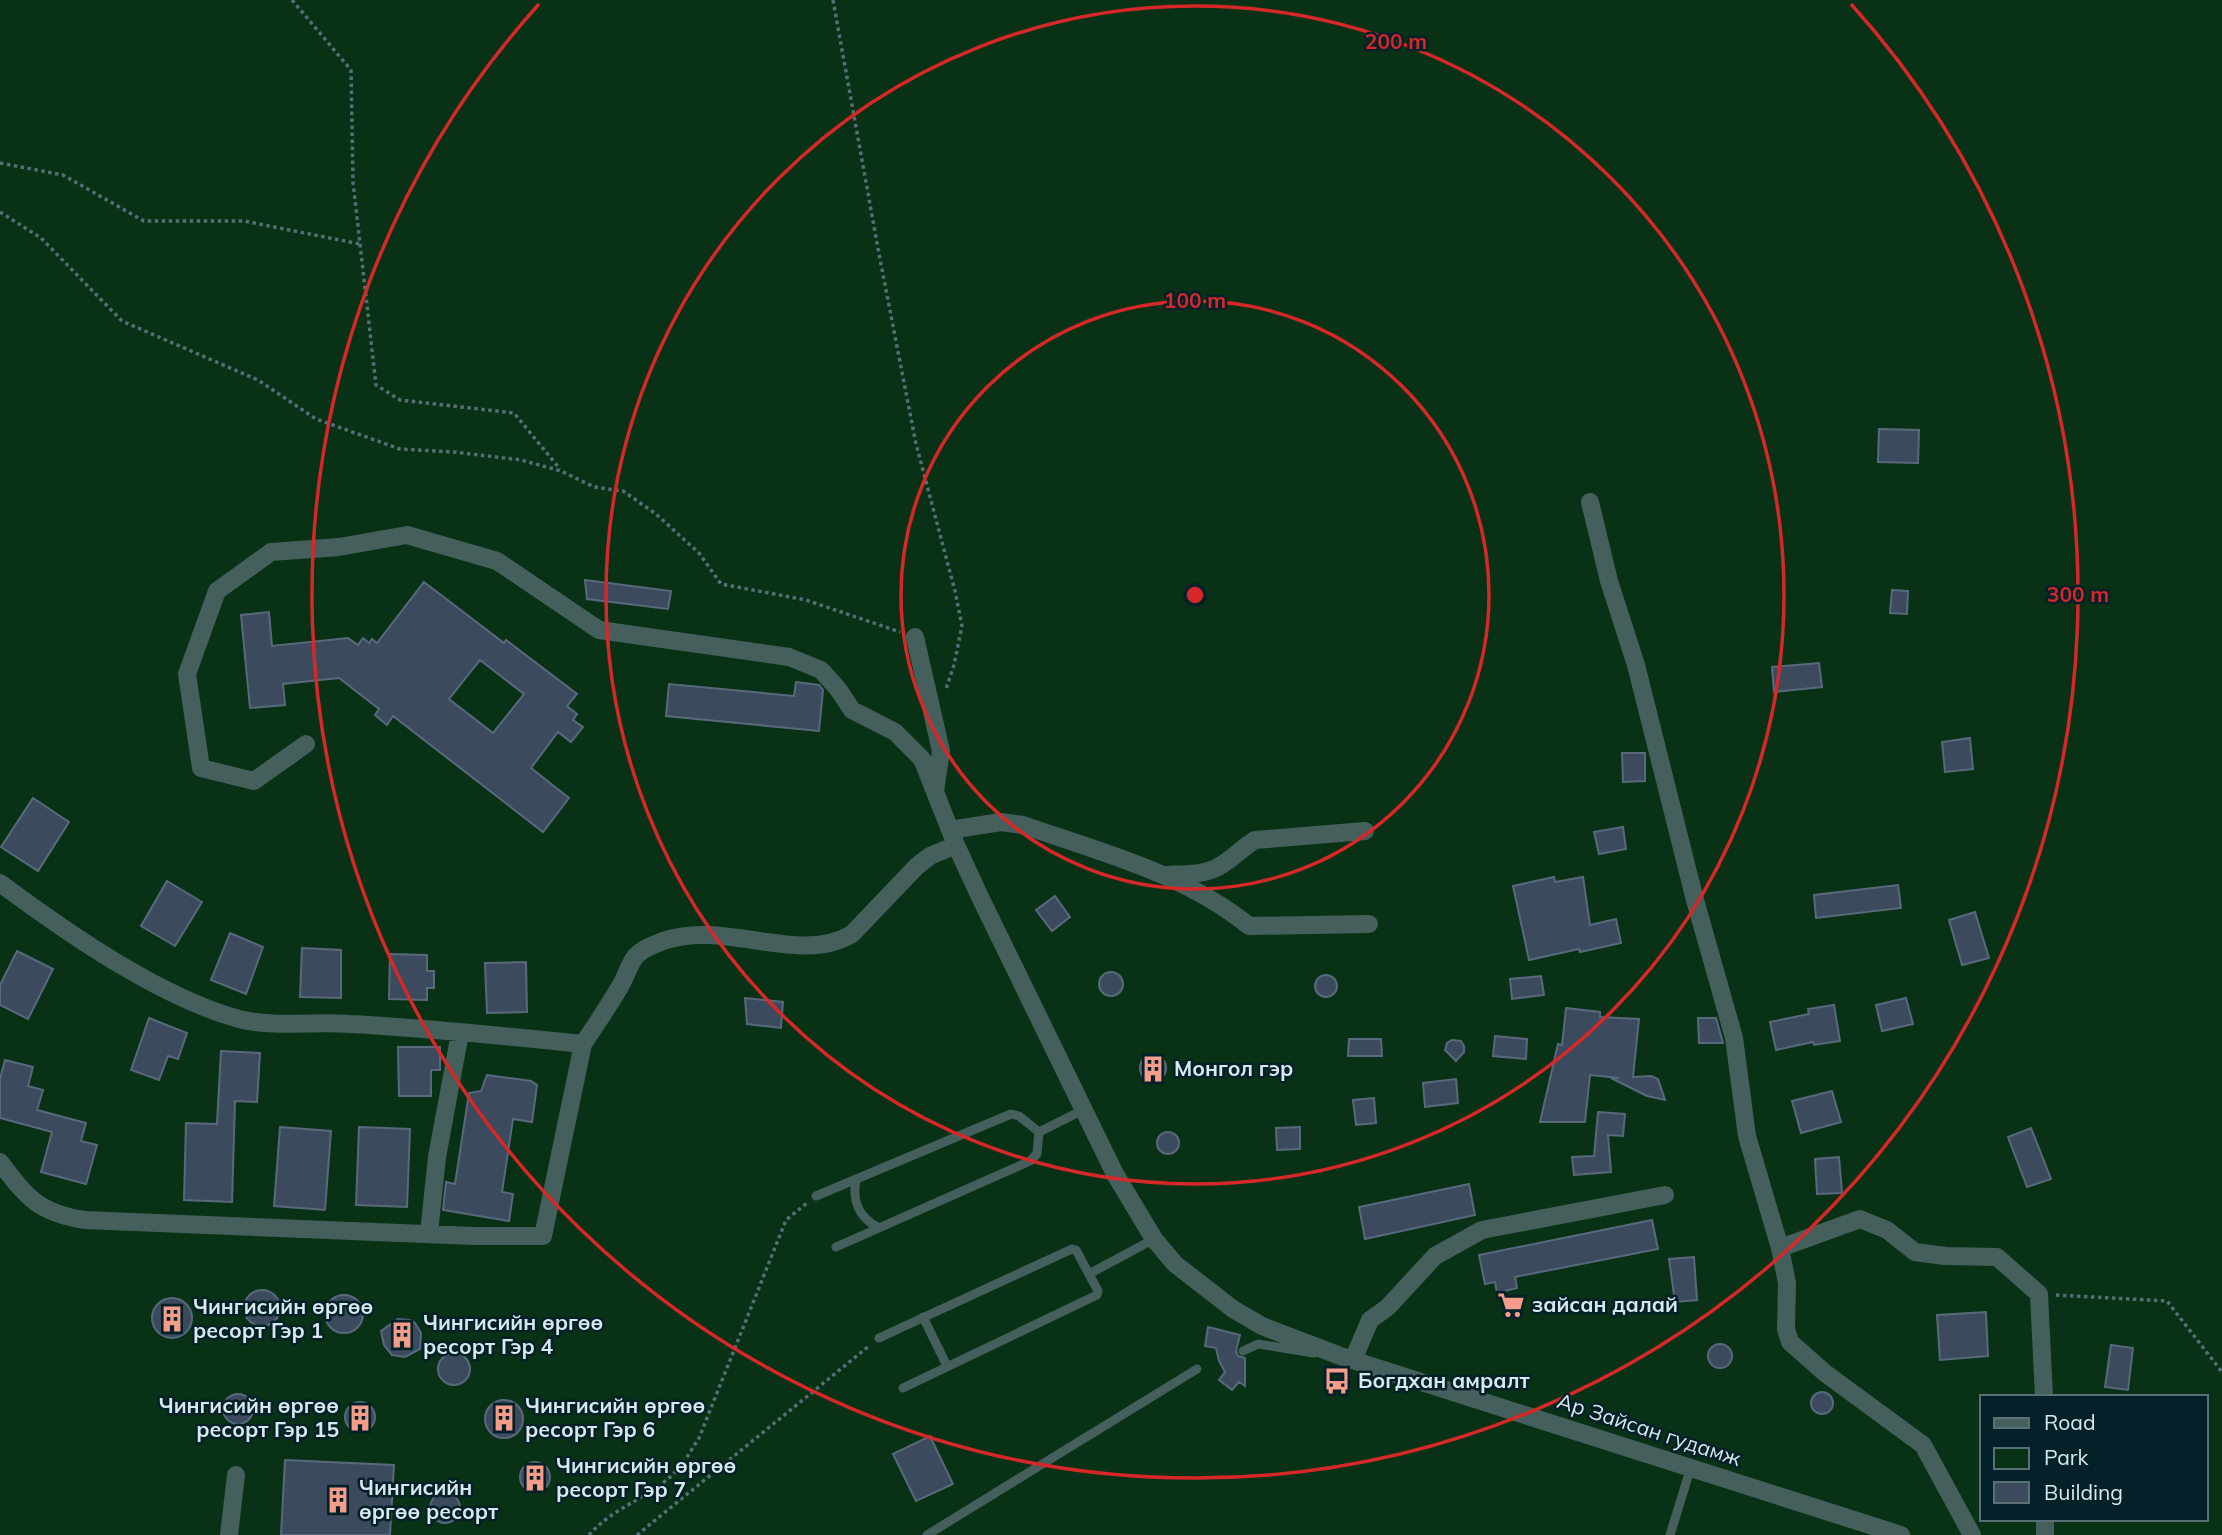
<svg xmlns="http://www.w3.org/2000/svg" width="2222" height="1535" viewBox="0 0 2222 1535" font-family="Mulish,sans-serif">
<style>
.green{fill:#093115;fill-rule:evenodd}
.building{fill:#3b4a5d;stroke:#59697d;stroke-width:2;fill-rule:evenodd}
.lines{fill:none;stroke-linecap:round;stroke-linejoin:round}
.path{stroke:#566e75;stroke-width:3.5;stroke-dasharray:3.5 3.5;stroke-linecap:butt}
.service{stroke:#45605c;stroke-width:9}
.minor{stroke:#45605c;stroke-width:18}
.tertiary{stroke:#45605c;stroke-width:18}
.ring{fill:none;stroke:#d62828;stroke-width:3.5}
.labels{text-anchor:middle;stroke-width:5;stroke-linejoin:round;paint-order:stroke}
.poi-label{font-size:21px;font-weight:bold;fill:#d8e8ed;stroke:#042028;text-anchor:start}
.street-label{font-size:21px;fill:#d8e8ed;stroke:#042028}
.centre{fill:#d62828;stroke:#042028;stroke-width:3.5}
.ring-label{font-size:21px;text-anchor:middle;font-weight:bold;fill:#d62828;stroke:#042028;stroke-width:5;stroke-linejoin:round;paint-order:stroke}
</style>
<rect width="100%" height="100%" fill="#042028"/>
<path class="green" d="M 0,0 L 2222,0 L 2222,1535 L 0,1535 ZM 1982,1397 L 2206,1397 L 2206,1519 L 1982,1519 Z"/>
<path class="building" d="M 1879,429 L 1919,430 L 1918,463 L 1878,462 Z
M 585,580 L 671,591 L 668,609 L 587,599 Z
M 424,582 L 504,643 L 506,640 L 577,694 L 567,706 L 577,714 L 573,720 L 583,727 L 571,742 L 558,732 L 531,768 L 569,798 L 543,832 L 393,716 L 387,725 L 375,715 L 379,709 L 339,678 L 283,684 L 285,705 L 250,708 L 241,615 L 269,612 L 272,646 L 348,638 L 358,645 L 363,638 L 369,643 L 372,639 L 377,643 ZM 480,660 L 524,694 L 493,733 L 449,699 Z
M 1892,590 L 1908,591 L 1907,614 L 1890,613 Z
M 1819,663 L 1822,687 L 1774,692 L 1772,667 Z
M 796,682 L 819,685 L 823,690 L 819,731 L 666,716 L 669,684 L 794,696 Z
M 1970,738 L 1973,769 L 1945,772 L 1942,742 Z
M 1622,753 L 1645,753 L 1645,781 L 1623,782 Z
M 33,798 L 69,822 L 38,871 L 1,847 Z
M 1623,827 L 1626,849 L 1599,854 L 1594,832 Z
M 1554,877 L 1555,882 L 1583,877 L 1590,925 L 1616,919 L 1621,943 L 1580,952 L 1579,949 L 1529,960 L 1513,886 Z
M 167,881 L 202,902 L 175,946 L 141,926 Z
M 1898,885 L 1901,908 L 1816,918 L 1814,895 Z
M 1055,896 L 1070,917 L 1052,931 L 1036,910 Z
M 1975,912 L 1989,958 L 1962,965 L 1949,920 Z
M 230,933 L 263,947 L 246,994 L 211,980 Z
M 302,948 L 341,950 L 341,998 L 300,997 Z
M 17,951 L 53,969 L 28,1019 L 0,1005 L 0,985 Z
M 390,954 L 427,955 L 427,971 L 434,971 L 434,988 L 427,988 L 427,1000 L 389,999 Z
M 526,962 L 527,1012 L 487,1013 L 485,963 Z
M1099 984a12 12 0 1 1 24 0a12 12 0 1 1-24 0Z
M1315 986a11 11 0 1 1 22 0a11 11 0 1 1-22 0Z
M 1541,976 L 1544,995 L 1512,999 L 1510,979 Z
M 745,998 L 783,1002 L 781,1028 L 747,1024 Z
M 1906,998 L 1913,1024 L 1882,1031 L 1876,1005 Z
M 1834,1005 L 1840,1041 L 1814,1045 L 1813,1042 L 1776,1050 L 1770,1022 L 1809,1014 L 1808,1009 Z
M 1566,1008 L 1600,1012 L 1600,1017 L 1639,1019 L 1633,1077 L 1651,1076 L 1658,1079 L 1665,1100 L 1647,1096 L 1611,1078 L 1619,1078 L 1590,1075 L 1585,1122 L 1540,1122 L 1558,1044 L 1562,1045 Z
M 149,1018 L 187,1033 L 178,1059 L 168,1056 L 159,1080 L 131,1070 Z
M 1698,1018 L 1716,1018 L 1723,1043 L 1699,1043 Z
M 1495,1036 L 1527,1039 L 1526,1059 L 1493,1056 Z
M 1349,1039 L 1381,1039 L 1382,1056 L 1348,1056 Z
M 1452,1040 L 1461,1041 L 1464,1046 L 1464,1052 L 1456,1061 L 1445,1050 L 1447,1043 Z
M 398,1047 L 440,1047 L 440,1070 L 431,1070 L 431,1096 L 399,1096 Z
M 221,1051 L 260,1053 L 257,1102 L 235,1101 L 232,1202 L 184,1200 L 186,1123 L 217,1124 Z
M1140 1068a13 13 0 1 1 26 0a13 13 0 1 1-26 0Z
M 5,1060 L 33,1067 L 28,1086 L 43,1090 L 37,1110 L 86,1123 L 81,1141 L 97,1145 L 86,1184 L 41,1172 L 52,1132 L 0,1118 L 0,1079 Z
M 487,1075 L 531,1081 L 537,1085 L 532,1122 L 513,1119 L 502,1192 L 513,1194 L 509,1221 L 443,1210 L 446,1182 L 455,1184 L 469,1093 L 481,1091 Z
M 1456,1079 L 1458,1103 L 1425,1107 L 1423,1083 Z
M 1832,1091 L 1841,1122 L 1801,1133 L 1792,1101 Z
M 1374,1098 L 1376,1123 L 1356,1125 L 1353,1100 Z
M 1598,1112 L 1625,1114 L 1623,1136 L 1608,1135 L 1611,1172 L 1574,1175 L 1572,1157 L 1594,1156 Z
M 280,1127 L 331,1131 L 325,1210 L 274,1206 Z
M 359,1127 L 410,1129 L 407,1207 L 356,1205 Z
M 1300,1127 L 1300,1149 L 1277,1150 L 1276,1128 Z
M 2031,1128 L 2051,1179 L 2027,1187 L 2008,1137 Z
M1157 1143a11 11 0 1 1 22 0a11 11 0 1 1-22 0Z
M 1839,1157 L 1842,1193 L 1817,1194 L 1815,1159 Z
M 1469,1184 L 1475,1215 L 1365,1239 L 1359,1207 Z
M 1652,1220 L 1658,1249 L 1515,1277 L 1517,1288 L 1497,1293 L 1495,1282 L 1485,1284 L 1479,1255 Z
M 1694,1257 L 1697,1300 L 1675,1302 L 1669,1259 Z
M244 1308a18 18 0 1 1 36 0a18 18 0 1 1-36 0Z
M325 1314a19 19 0 1 1 38 0a19 19 0 1 1-38 0Z
M152 1318a20 20 0 1 1 40 0a20 20 0 1 1-40 0Z
M 1986,1312 L 1988,1356 L 1940,1360 L 1937,1315 Z
M 398,1319 L 410,1320 L 415,1323 L 421,1333 L 420,1349 L 405,1357 L 392,1355 L 384,1345 L 381,1331 Z
M 1208,1327 L 1240,1335 L 1236,1351 L 1238,1356 L 1245,1358 L 1245,1386 L 1239,1382 L 1232,1390 L 1219,1380 L 1225,1372 L 1219,1361 L 1216,1348 L 1205,1346 Z
M1708 1356a12 12 0 1 1 24 0a12 12 0 1 1-24 0Z
M 2111,1345 L 2133,1348 L 2128,1390 L 2105,1387 Z
M438 1369a16 16 0 1 1 32 0a16 16 0 1 1-32 0Z
M1811 1403a11 11 0 1 1 22 0a11 11 0 1 1-22 0Z
M223 1409a15 15 0 1 1 30 0a15 15 0 1 1-30 0Z
M485 1419a19 19 0 1 1 38 0a19 19 0 1 1-38 0Z
M345 1417a15 15 0 1 1 30 0a15 15 0 1 1-30 0Z
M 930,1436 L 953,1484 L 916,1501 L 893,1454 Z
M 285,1460 L 394,1465 L 390,1535 L 281,1535 Z
M520 1477a15 15 0 1 1 30 0a15 15 0 1 1-30 0Z
M430 1508a15 15 0 1 1 30 0a15 15 0 1 1-30 0Z"/>
<g class="lines">
<path class="path" d="M 292,0 L 351,70 L 353,182 L 376,385 L 400,400 L 514,413 L 560,469
M 833,0 L 879,254 L 916,444 L 955,591 L 962,626 L 954,665 L 946,689
M 0,163 L 63,175 L 144,221 L 244,221 L 360,244
M 0,212 L 41,238 L 122,321 L 258,380 L 316,419 L 400,449 L 454,452 L 521,460 L 561,471 L 594,487 L 623,491 L 656,514 L 699,553 L 721,584 L 806,600 L 900,632
M 2056,1295 L 2167,1301 L 2222,1372
M 589,1535 C 614,1506 653,1497 677,1470 C 686,1461 692,1448 699,1438 L 786,1220 L 807,1203
M 637,1535 L 869,1346"/>
<path class="service" d="M 1039,1132 L 1083,1110
M 856,1179 C 852,1201 858,1217 879,1228
M 816,1196 L 1011,1114 L 1019,1116 L 1039,1132
M 836,1247 L 1030,1161 L 1037,1154 L 1039,1132
M 1089,1274 L 1154,1239
M 923,1317 L 947,1366
M 879,1338 L 1072,1249 L 1076,1250 L 1098,1291 L 1097,1295 L 903,1388
M 1243,1351 L 1258,1344 L 1314,1353
M 927,1535 L 1197,1369
M 1670,1535 L 1691,1467"/>
<path class="minor" d="M 1590,502 L 1609,581 L 1636,665 L 1695,900 L 1734,1038 L 1747,1136 L 1780,1248 L 1787,1283 L 1786,1329 L 1790,1342 L 1825,1373 L 1923,1445 L 1972,1535
M 915,637 L 941,751 L 935,791
M 306,744 L 254,781 L 201,768 L 187,674 L 217,591 L 271,552 L 339,547 L 407,535 L 497,561 L 599,630 L 789,657 L 821,670 L 838,689 L 852,710 L 895,732 L 922,759 L 956,845 L 980,897 L 1115,1174 L 1154,1239 L 1175,1264 L 1233,1309 L 1262,1326 L 1343,1357
M 950,830 L 1001,822 L 1023,825 C 1100,852 1184,873 1249,926 L 1369,924
M 1167,875 C 1184,874 1204,875 1218,867 C 1231,860 1242,848 1255,840 L 1365,831
M 0,883 C 66,932 159,997 239,1019 C 275,1028 314,1021 350,1024 C 428,1028 506,1036 583,1044 C 596,1025 609,1005 621,985 C 626,976 629,965 635,957 C 642,948 654,945 663,941 C 725,919 799,966 852,934 L 917,866 L 930,856 L 956,845
M 0,1162 C 27,1198 39,1213 85,1220 L 473,1236 L 543,1236 L 583,1044
M 429,1233 L 437,1157 L 460,1033
M 1780,1248 L 1860,1219 L 1887,1230 L 1915,1252 L 1945,1256 L 1997,1257 L 2039,1294 L 2044,1397
M 1353,1360 L 1370,1320 L 1388,1307 L 1435,1256 L 1482,1230 L 1665,1195
M 2045,1519 L 2045,1535
M 229,1535 L 236,1475"/>
<path class="tertiary" d="M 1343,1357 L 1901,1535"/>
</g>
<g class="ring">
<circle cx="1195" cy="595" r="294"/>
<circle cx="1195" cy="595" r="589"/>
<path d="M1851 4A883 883 0 1 1 539 4"/>
</g>
<defs>
<g id="building-bare" transform="scale(2.1)"><path d="M-4-6H4V6H1V3H-1V6H-4ZM-2.5-4.3h1.7v1.8h-1.7ZM.8-4.3h1.7v1.8H.8ZM-2.5-1h1.7V.8h-1.7ZM.8-1h1.7V.8H.8Z" fill="#f49d8b" stroke="#042028" stroke-width="2.5" paint-order="stroke"/></g>
<g id="supermarket-bare" transform="scale(2.1)"><path d="M-6-5.5h2.5l.6 2H6L4.5 2H-2.5L-4.4-4H-6ZM-1.5 3.2a1.3 1.3 0 1 0 .1 0ZM3 3.2a1.3 1.3 0 1 0 .1 0Z" fill="#f49d8b" stroke="#042028" stroke-width="2.5" paint-order="stroke"/></g>
<g id="bus-bare" transform="scale(2.1)"><path d="M-5-6H5V4H4V6H2V4H-2V6H-4V4H-5ZM-3.5-4V0h7V-4ZM-3.5 1.2v1.5H-2V1.2ZM2 1.2v1.5H3.5V1.2Z" fill="#f49d8b" stroke="#042028" stroke-width="2.5" paint-order="stroke"/></g>
</defs>
<g fill-rule="evenodd">
<use href="#building-bare" x="1153" y="1069"/>
<use href="#supermarket-bare" x="1511" y="1305"/>
<use href="#building-bare" x="172" y="1319"/>
<use href="#building-bare" x="402" y="1335"/>
<use href="#bus-bare" x="1337" y="1381"/>
<use href="#building-bare" x="360" y="1418"/>
<use href="#building-bare" x="504" y="1418"/>
<use href="#building-bare" x="535" y="1478"/>
<use href="#building-bare" x="338" y="1500"/>
</g>
<g class="labels">
<g class="poi-label">
<text x="1174" y="1076">Монгол гэр</text>
<text x="1532" y="1312">зайсан далай</text>
<text x="193" y="1314">Чингисийн өргөө<tspan x="193" dy="24">ресорт Гэр 1</tspan></text>
<text x="423" y="1330">Чингисийн өргөө<tspan x="423" dy="24">ресорт Гэр 4</tspan></text>
<text x="1358" y="1388">Богдхан амралт</text>
<text x="339" y="1413" text-anchor="end">Чингисийн өргөө<tspan x="339" dy="24">ресорт Гэр 15</tspan></text>
<text x="525" y="1413">Чингисийн өргөө<tspan x="525" dy="24">ресорт Гэр 6</tspan></text>
<text x="556" y="1473">Чингисийн өргөө<tspan x="556" dy="24">ресорт Гэр 7</tspan></text>
<text x="359" y="1495">Чингисийн<tspan x="359" dy="24">өргөө ресорт</tspan></text>
</g>
<g class="street-label">
<text transform="translate(1649 1430) rotate(18)" y="7">Ар Зайсан гудамж</text>
</g>
</g>
<circle cx="1195" cy="595" r="10" class="centre"/>
<g class="ring-label">
<text x="1396" y="49">200 m</text>
<text x="1195" y="308">100 m</text>
<text x="2078" y="602">300 m</text>
</g>
<rect x="1980" y="1395" width="228" height="126" fill="#042028" stroke="#597077" stroke-width="2"/>
<rect x="1994" y="1418" width="35" height="10" fill="#45605c" stroke="#597077" stroke-width="2"/>
<text x="2044" y="1430" font-size="21" fill="#d8e8ed">Road</text>
<rect x="1994" y="1448" width="35" height="21" fill="#093115" stroke="#597077" stroke-width="2"/>
<text x="2044" y="1465" font-size="21" fill="#d8e8ed">Park</text>
<rect x="1994" y="1482" width="35" height="21" fill="#3b4a5d" stroke="#597077" stroke-width="2"/>
<text x="2044" y="1500" font-size="21" fill="#d8e8ed">Building</text>
</svg>
